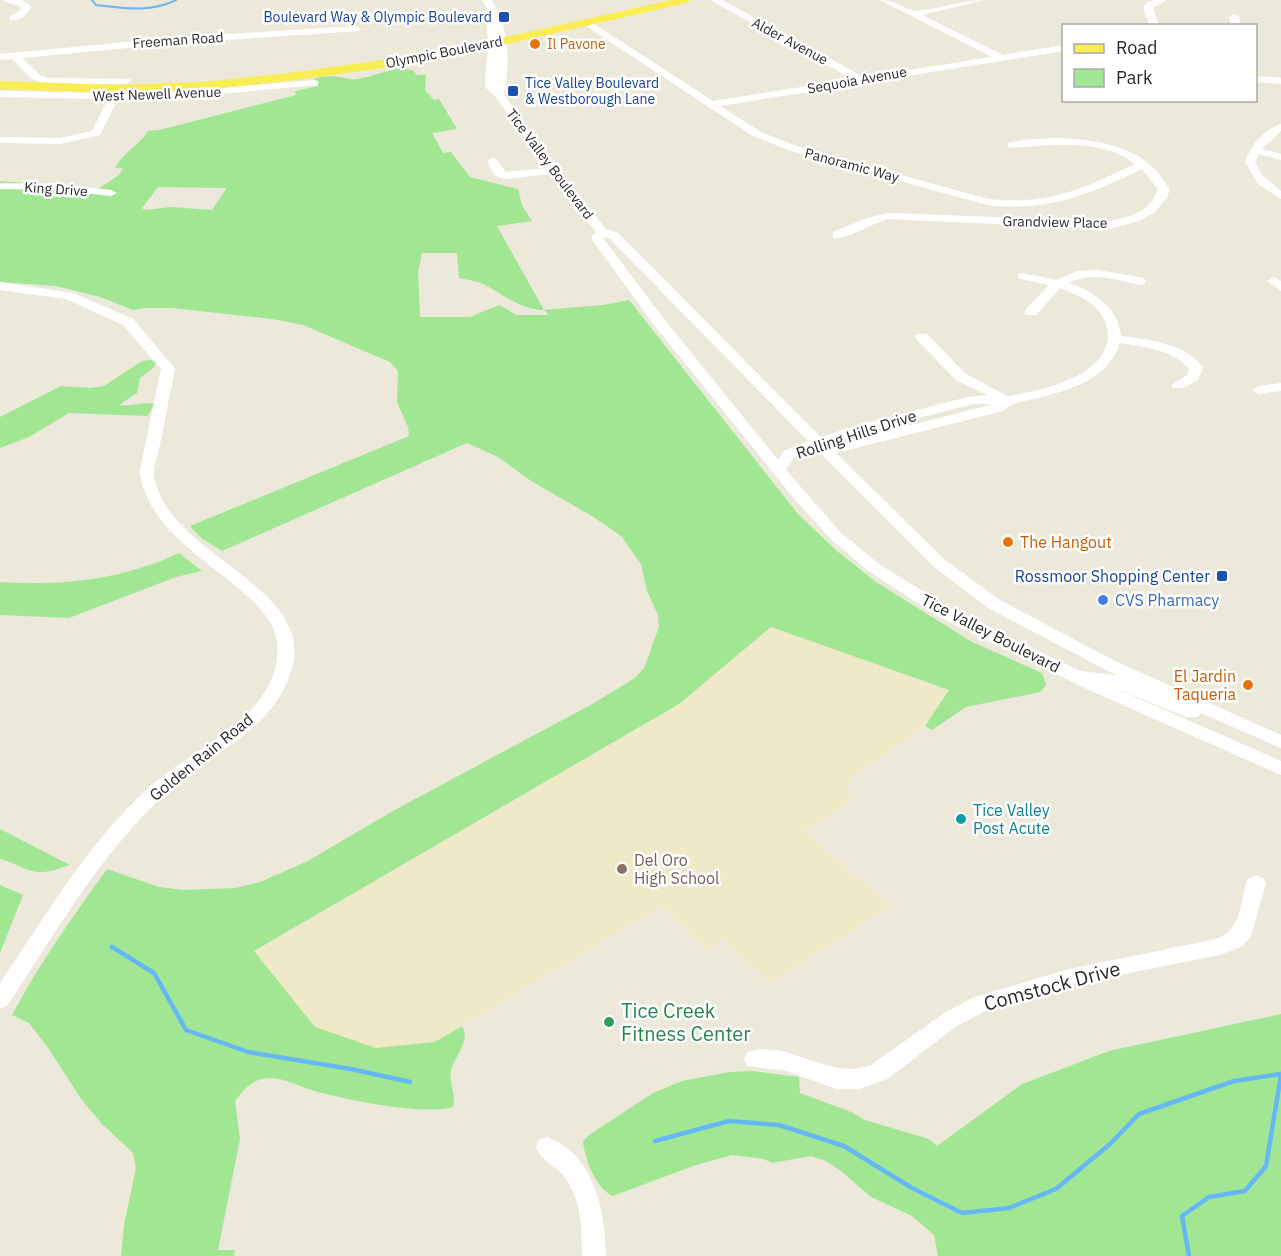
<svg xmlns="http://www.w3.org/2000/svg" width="1281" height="1256" viewBox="0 0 1281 1256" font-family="'IBM Plex Sans',sans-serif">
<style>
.education{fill:#efe9c8}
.green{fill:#a1e793;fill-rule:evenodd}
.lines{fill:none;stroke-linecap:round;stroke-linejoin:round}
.stream-far1{stroke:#66b7f5;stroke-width:2}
.stream{stroke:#66b7f5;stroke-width:4.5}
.minor{fill:#fff;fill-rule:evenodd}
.major{fill:#f8ee53;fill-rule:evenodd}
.transit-dot{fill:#1a4fb4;stroke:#fff;stroke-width:2}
.food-dot{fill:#e8710a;stroke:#fff;stroke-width:2}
.shop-dot{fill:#3f7fe0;stroke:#fff;stroke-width:2}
.culture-dot{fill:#0f9aa8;stroke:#fff;stroke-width:2}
.education-dot{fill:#8d6e63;stroke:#fff;stroke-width:2}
.leisure-dot{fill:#2e9e5b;stroke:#fff;stroke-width:2}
.labels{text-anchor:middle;stroke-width:5;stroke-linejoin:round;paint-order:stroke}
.far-transit-label{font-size:14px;fill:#164399;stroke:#fff;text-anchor:end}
.far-street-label{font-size:14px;fill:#292929;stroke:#fff}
.far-food-label{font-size:14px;fill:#c56008;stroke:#fff;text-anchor:start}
.street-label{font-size:16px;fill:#292929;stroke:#fff}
.food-label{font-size:16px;fill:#c56008;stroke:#fff;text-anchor:start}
.transit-label{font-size:16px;fill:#164399;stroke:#fff;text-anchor:end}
.shop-label{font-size:16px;fill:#366cbe;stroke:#fff;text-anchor:start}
.culture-label{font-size:16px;fill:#0d838f;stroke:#fff;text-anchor:start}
.education-label{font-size:16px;fill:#785e54;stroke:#fff;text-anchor:start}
.near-street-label{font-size:20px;fill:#292929;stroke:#fff}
.near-leisure-label{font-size:20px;fill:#27864d;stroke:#fff;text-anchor:start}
</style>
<rect width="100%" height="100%" fill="#ece8da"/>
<path class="education" d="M 771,627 L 949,690 L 925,726 L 853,776 L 848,789 L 850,802 L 804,831 L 891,906 L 770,983 L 725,940 L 706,950 L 662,906 L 435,1042 L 376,1048 L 315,1027 L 254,952 L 679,704 Z"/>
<path class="green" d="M 400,68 L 413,70 L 417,75 L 426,75 L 425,90 L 434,100 L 439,99 L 457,129 L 432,133 L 443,153 L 451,152 L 470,177 L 518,189 L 522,205 L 532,221 L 497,226 L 544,310 L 603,305 L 629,300 L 798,514 L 837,551 L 876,582 L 972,642 L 1042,673 L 1046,685 L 1040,692 L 1031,694 L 966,707 L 932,730 L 925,726 L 949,690 L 771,627 L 679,704 L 254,951 L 315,1027 L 376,1048 L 435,1042 L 462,1026 C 471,1040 455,1056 451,1070 C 448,1082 457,1095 453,1107 C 424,1116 342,1099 311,1090 C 296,1085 278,1075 262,1079 C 249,1082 243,1091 235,1101 L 240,1139 L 218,1250 L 235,1250 L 234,1256 L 121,1256 L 124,1225 L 136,1168 L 133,1153 L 102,1124 L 81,1099 L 49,1049 L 29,1023 L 12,1015 C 40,963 73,916 107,869 L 159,887 L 184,890 L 236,888 L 260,882 L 308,861 L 391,812 L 594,703 L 635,678 L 644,668 L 659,627 L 658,615 L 647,591 L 641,564 L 621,536 L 592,516 L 531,481 L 498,457 L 467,443 L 222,551 L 201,538 L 190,526 L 409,436 L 408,427 L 397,402 L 398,371 L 390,362 L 303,325 L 272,319 L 171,308 L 145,308 L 133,310 L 100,297 L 56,286 L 0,282 L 0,181 L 98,189 L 119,175 L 123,168 L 115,168 C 125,150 138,147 148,131 L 159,130 L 296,95 L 295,91 L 318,86 L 314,79 C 329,74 338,77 352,79 C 358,81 389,70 400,68 ZM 158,187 L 225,188 L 226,189 L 212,210 L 171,207 L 145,210 L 142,208 ZM 422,253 L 457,253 L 459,278 C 468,280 479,281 487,286 C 507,297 520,309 544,310 L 549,315 L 517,315 L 499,305 L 470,317 L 420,317 L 418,272 Z
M 151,360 L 156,363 L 153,368 L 140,378 L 137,393 L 119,405 C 131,407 141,401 154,404 L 148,416 L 69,413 L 29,437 L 0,448 L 0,417 L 61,386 L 90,388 L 104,386 L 142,361 Z
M 179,553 L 202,571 L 176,577 L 69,618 L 0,615 L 0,582 C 63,586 121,580 179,553 Z
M 0,829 L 70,865 C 31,879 35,870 0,859 Z
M 0,885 L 23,895 L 0,953 Z
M 1281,1014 L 1281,1256 L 938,1256 L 934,1235 L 912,1216 L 871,1197 L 841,1171 L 826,1161 L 811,1156 L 772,1163 L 764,1159 L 732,1155 L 696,1165 L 613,1196 C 596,1189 585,1159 583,1142 L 589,1135 L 653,1093 L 682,1081 L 730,1072 L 753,1071 L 799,1077 L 800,1093 L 851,1112 L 865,1120 L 929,1139 L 937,1146 L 1022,1084 L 1109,1051 Z"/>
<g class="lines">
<path class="stream-far1" d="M 92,0 L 96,5 C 123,8 150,13 176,0"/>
<path class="stream" d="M 112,947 L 154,973 L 186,1030 L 248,1052 L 351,1069 L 410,1082
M 655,1141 L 729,1121 L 779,1125 L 844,1146 L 912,1188 L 962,1213 L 1009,1208 L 1056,1189 L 1110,1144 L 1139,1114 L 1234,1081 L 1281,1074
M 1189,1256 L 1182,1216 L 1209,1197 L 1245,1191 L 1266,1166 L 1281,1075"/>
<path class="minor" d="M 2,0 L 22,0 L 31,6 C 28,15 19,22 10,20 L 10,16 L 20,11 L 21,7 Z
M 482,0 L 492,0 C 510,30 510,60 504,94 L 534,138 L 606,229 L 618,233 L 821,437 L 855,426 L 968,397 L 987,395 L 956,380 L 917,340 L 915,337 L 917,334 L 927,334 L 966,374 L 1007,396 C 1042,392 1121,373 1106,324 C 1100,305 1078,294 1060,288 L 1036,315 L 1026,315 L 1025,312 L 1026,309 L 1049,285 L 1020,279 L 1018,276 L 1020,273 L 1057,280 L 1077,271 L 1098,270 L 1144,278 L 1146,281 L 1144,284 L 1140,285 C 1117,280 1091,271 1069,283 C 1093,291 1119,308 1121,336 C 1150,340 1183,342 1203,367 L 1198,380 L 1183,388 L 1173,388 L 1171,385 L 1187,375 L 1189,368 C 1170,349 1145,347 1120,343 C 1109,379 1070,390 1038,398 C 1025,401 1013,402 1003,411 L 836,453 L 945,560 L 1000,600 L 1115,661 L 1281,735 L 1281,748 L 1201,713 L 1198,717 L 1186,717 L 1110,686 L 1281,761 L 1281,775 L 1087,689 L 939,617 L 867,570 L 830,538 L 796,501 L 651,321 L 591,238 L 596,232 L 551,174 L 504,179 L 494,175 L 487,161 L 492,158 L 496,159 L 506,172 L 546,168 L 495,96 L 486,88 C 484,74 487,63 488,49 C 489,36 484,23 489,11 ZM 604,237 L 610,239 L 808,441 L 784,451 L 778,460 L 661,315 L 603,238 ZM 973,404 L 994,404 L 829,446 L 828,444 L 865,432 ZM 815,448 L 933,566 L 988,608 L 1116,675 L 1080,671 L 951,609 L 879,564 L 840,532 L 786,470 L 794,457 Z
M 710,0 L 722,0 L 864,77 L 992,57 L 880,0 C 896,0 907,11 917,11 C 940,9 961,0 985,0 L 922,15 L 1003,55 L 1064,45 L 1064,51 L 720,106 L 761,132 L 799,147 L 988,199 C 1049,205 1081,190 1135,164 C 1103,138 1050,145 1012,148 L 1008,147 L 1008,143 C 1048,134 1117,136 1149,164 C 1157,170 1163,180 1170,189 L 1167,198 L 1154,213 L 1139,221 L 1109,229 L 888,219 C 873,223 846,240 833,238 L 833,232 L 867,218 L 888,213 L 1109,221 C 1131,217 1150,212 1158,189 L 1142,169 C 1088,195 1048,212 987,205 L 791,151 L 753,136 L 580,22 L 588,20 L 713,101 L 852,79 Z
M 1154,0 L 1167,0 L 1153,8 L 1159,26 L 1150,26 L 1143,8 L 1146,3 Z
M 1234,14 L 1239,17 L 1241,26 L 1232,26 L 1229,17 Z
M 356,26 L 361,29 L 359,31 L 180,43 L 22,58 L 40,75 L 48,78 L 130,79 L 131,81 L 126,84 L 47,84 L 32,79 L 12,59 L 0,60 L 0,54 L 180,37 Z
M 1256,76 L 1281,78 L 1281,84 L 1256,82 Z
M 314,80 L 318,81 L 318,85 L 154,100 L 118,99 L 100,135 L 60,144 L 0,143 L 0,137 L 60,138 L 92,131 L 108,99 L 0,97 L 0,91 L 154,94 Z
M 1281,124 L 1281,131 L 1262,149 L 1281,154 L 1281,160 L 1259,154 L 1255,162 L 1262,175 L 1281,191 L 1281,199 L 1258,184 L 1245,162 C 1251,145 1263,130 1281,124 Z
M 0,183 L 57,184 L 111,190 L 117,193 L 111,196 L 57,190 L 0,189 Z
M 1273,277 L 1281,281 L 1281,291 L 1267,281 Z
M 0,282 L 73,293 L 133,319 L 173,366 L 175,369 C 169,396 165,422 159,449 C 157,457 153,467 154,476 C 167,557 319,585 291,672 C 274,724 228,745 187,775 C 168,790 151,807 135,825 C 85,879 48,945 7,1006 L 0,1009 L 0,983 C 45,917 86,846 145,791 C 177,761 219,743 250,711 C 267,694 281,667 277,642 C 270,588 167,556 145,491 C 142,484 139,477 140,470 L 161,369 L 123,325 L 66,299 L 0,290 Z
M 1281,383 L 1281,391 L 1259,394 L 1252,390 L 1259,386 Z
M 1256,875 L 1263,878 L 1266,883 L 1251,936 L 1243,946 L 1220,955 L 1069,985 L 985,1011 L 957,1026 L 887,1079 L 860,1089 L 836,1089 L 787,1071 L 747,1066 L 744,1059 L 747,1052 C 788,1038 827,1081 871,1065 L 943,1014 L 972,998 L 1069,969 L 1217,939 C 1241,929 1240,906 1246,883 L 1249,878 Z
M 547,1137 C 595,1155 605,1211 606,1256 L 582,1256 C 582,1228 582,1197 562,1174 C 553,1165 541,1159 536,1147 L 539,1140 Z"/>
<path class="major" d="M 671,0 L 692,0 L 686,3 L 434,61 L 288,81 L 201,90 L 119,93 L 0,89 L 0,81 L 119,85 L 201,82 L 288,73 L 434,53 Z"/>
</g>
<g class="transit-dot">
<rect x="498" y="11" width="12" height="12" rx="3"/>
<rect x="507" y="85" width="12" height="12" rx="3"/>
<rect x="1216" y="570" width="12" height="12" rx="3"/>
</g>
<g class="food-dot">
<circle cx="535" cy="44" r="6"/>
<circle cx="1008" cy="542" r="6"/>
<circle cx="1248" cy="685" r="6"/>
</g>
<circle class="shop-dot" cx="1103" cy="600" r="6"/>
<circle class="culture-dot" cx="961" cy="819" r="6"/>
<circle class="education-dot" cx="622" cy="869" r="6"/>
<circle class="leisure-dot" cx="609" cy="1022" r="6"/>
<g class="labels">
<g class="far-transit-label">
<text x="492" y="22">Boulevard Way &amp; Olympic Boulevard</text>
<text x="525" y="88" text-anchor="start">Tice Valley Boulevard<tspan x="525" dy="16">&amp; Westborough Lane</tspan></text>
</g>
<g class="far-street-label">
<text transform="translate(178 40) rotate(-4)" y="5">Freeman Road</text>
<text transform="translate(790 41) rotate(28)" y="5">Alder Avenue</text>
<text transform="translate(444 52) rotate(-11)" y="5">Olympic Boulevard</text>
<text transform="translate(857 80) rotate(-10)" y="5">Sequoia Avenue</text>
<text transform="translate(157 94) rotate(-2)" y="5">West Newell Avenue</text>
<text transform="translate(550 164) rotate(53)" y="5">Tice Valley Boulevard</text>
<text transform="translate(852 165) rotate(15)" y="5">Panoramic Way</text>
<text transform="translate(56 189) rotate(4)" y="5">King Drive</text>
<text transform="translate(1055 222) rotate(1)" y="5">Grandview Place</text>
</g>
<g class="far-food-label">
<text x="547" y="49">Il Pavone</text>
</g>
<g class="street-label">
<text transform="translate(856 434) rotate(-18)" y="6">Rolling Hills Drive</text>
<text transform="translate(991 633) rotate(27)" y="6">Tice Valley Boulevard</text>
<text transform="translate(201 757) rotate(-39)" y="6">Golden Rain Road</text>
</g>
<g class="food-label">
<text x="1020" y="548">The Hangout</text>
<text x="1236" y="682" text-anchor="end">El Jardin<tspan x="1236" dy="18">Taqueria</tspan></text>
</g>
<g class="transit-label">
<text x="1210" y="582">Rossmoor Shopping Center</text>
</g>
<g class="shop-label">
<text x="1115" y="606">CVS Pharmacy</text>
</g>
<g class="culture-label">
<text x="973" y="816">Tice Valley<tspan x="973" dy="18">Post Acute</tspan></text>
</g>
<g class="education-label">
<text x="634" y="866">Del Oro<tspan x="634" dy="18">High School</tspan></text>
</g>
<g class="near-street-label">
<text transform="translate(1052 986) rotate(-15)" y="7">Comstock Drive</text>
</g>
<g class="near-leisure-label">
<text x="621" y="1018">Tice Creek<tspan x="621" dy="23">Fitness Center</tspan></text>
</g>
</g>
<rect x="1062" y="24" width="195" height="78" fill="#ffffff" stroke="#a9a9a9" stroke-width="1.5"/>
<rect x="1074" y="44" width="30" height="9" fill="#f8ee53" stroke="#a9a9a9" stroke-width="1.5"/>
<text x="1116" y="54" font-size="18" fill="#292929">Road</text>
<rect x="1074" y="69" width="30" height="18" fill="#a1e793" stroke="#a9a9a9" stroke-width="1.5"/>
<text x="1116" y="84" font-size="18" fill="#292929">Park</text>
</svg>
